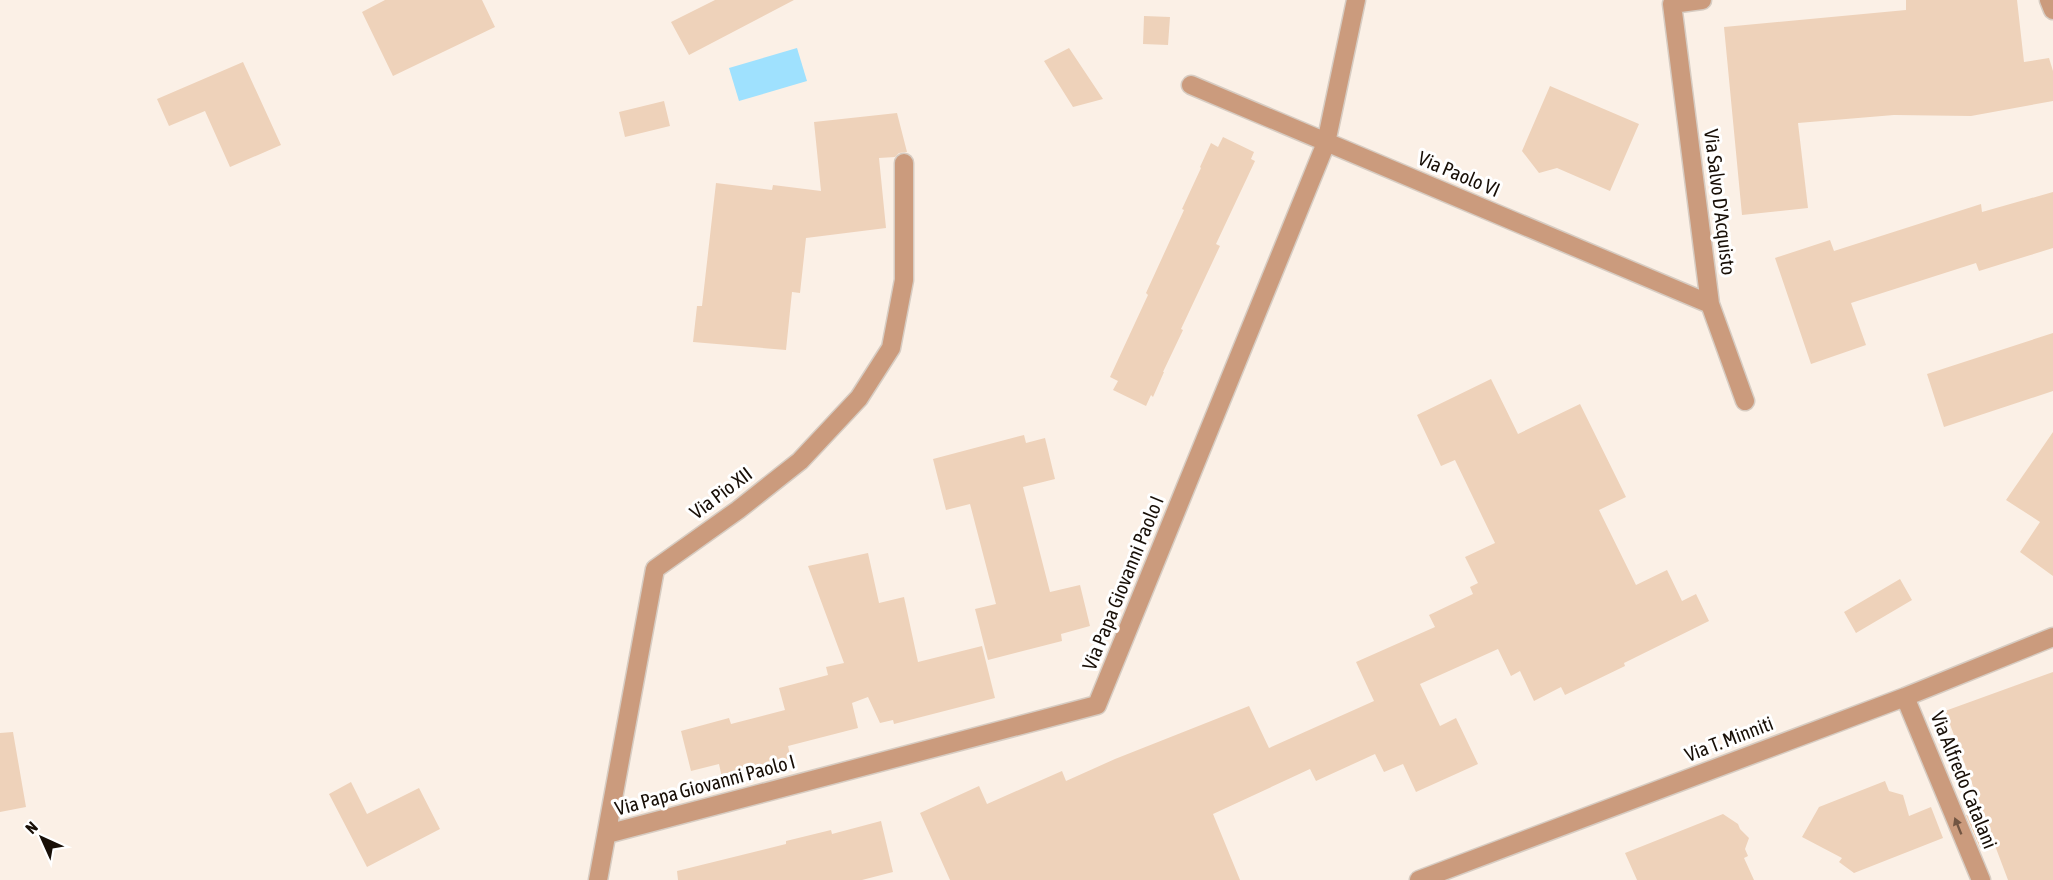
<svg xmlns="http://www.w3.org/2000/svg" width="2053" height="880" viewBox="0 0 2053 880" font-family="'Asap Condensed',sans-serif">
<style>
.water{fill:#9fe1fe}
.building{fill:#eed2ba}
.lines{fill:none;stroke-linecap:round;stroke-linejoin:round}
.street-casing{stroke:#d7ccc2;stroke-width:21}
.street{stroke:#cb9b7d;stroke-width:18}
.oneway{fill:#725542}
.labels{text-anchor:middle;stroke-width:6;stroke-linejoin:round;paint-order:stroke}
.street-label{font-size:20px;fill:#180f07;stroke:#fff}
</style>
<rect width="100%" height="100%" fill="#fbf0e6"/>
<path class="water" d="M 797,48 L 807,81 L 739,101 L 729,68 Z"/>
<path class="building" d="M 385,0 L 482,0 L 495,27 L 393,76 L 362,12 Z
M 715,0 L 794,0 L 689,55 L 671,22 Z
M 1906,0 L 2017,0 L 2024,62 L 2049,58 L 2053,71 L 2053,101 L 1971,116 L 1894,115 L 1798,123 L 1808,208 L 1742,215 L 1724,27 L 1906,10 Z
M 1144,16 L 1170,17 L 1168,45 L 1143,44 Z
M 1069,48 L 1103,99 L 1073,107 L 1044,61 Z
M 243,62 L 281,145 L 230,167 L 205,111 L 169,126 L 157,99 Z
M 1550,86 L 1639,124 L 1610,191 L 1557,168 L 1539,173 L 1522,151 Z
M 664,101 L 670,126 L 625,137 L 619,112 Z
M 897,113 L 907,152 L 899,153 L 895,157 L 879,158 L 886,228 L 806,238 L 800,293 L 792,292 L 786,350 L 693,342 L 697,306 L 702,306 L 716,183 L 772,190 L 773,185 L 821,191 L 814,122 Z
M 1223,137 L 1254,152 L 1251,159 L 1255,161 L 1216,244 L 1220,246 L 1181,329 L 1183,330 L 1163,372 L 1164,372 L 1153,397 L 1151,395 L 1146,406 L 1113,390 L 1118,381 L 1110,377 L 1148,295 L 1146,293 L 1184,210 L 1182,209 L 1201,168 L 1200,167 L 1211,143 L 1218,147 Z
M 2053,192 L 2053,248 L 1979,271 L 1976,263 L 1851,303 L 1866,345 L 1811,364 L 1775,258 L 1830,240 L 1834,251 L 1981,204 L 1982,212 Z
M 2053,333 L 2053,391 L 1944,427 L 1927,374 Z
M 1491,379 L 1518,434 L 1580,404 L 1626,497 L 1599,510 L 1636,585 L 1667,570 L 1682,601 L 1696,594 L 1709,621 L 1624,663 L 1625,666 L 1565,695 L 1561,687 L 1534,701 L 1520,671 L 1511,676 L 1498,649 L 1420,684 L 1440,726 L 1456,718 L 1478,764 L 1416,792 L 1403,764 L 1384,772 L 1375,754 L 1316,781 L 1310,769 L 1213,814 L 1240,880 L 950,880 L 920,813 L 979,786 L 987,804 L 1062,771 L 1066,781 L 1115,759 L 1249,706 L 1269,748 L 1374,701 L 1356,662 L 1435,627 L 1429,615 L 1473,594 L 1470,587 L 1478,583 L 1465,557 L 1495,543 L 1455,460 L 1441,466 L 1417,415 Z
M 2053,432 L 2053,576 L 2020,552 L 2040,522 L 2006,500 Z
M 1024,435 L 1026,443 L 1045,438 L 1055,479 L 1023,487 L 1050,592 L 1080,585 L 1090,626 L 1061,634 L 1062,641 L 988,660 L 975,609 L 996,604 L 970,504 L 946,510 L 933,459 Z
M 868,553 L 879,603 L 904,597 L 918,662 L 982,646 L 995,698 L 894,724 L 893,720 L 880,723 L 868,697 L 852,703 L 858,728 L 788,746 L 792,764 L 745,776 L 744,773 L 722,778 L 719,764 L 691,771 L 681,731 L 729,718 L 731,724 L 785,710 L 779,688 L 828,675 L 826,667 L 844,663 L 808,566 Z
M 1900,579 L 1912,600 L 1856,633 L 1844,612 Z
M 2053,672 L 2053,880 L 2008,880 L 1994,843 L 1980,848 L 1966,815 L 1982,810 L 1945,711 Z
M 13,732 L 26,807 L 0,812 L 0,733 Z
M 1885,781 L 1889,791 L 1903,795 L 1909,816 L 1931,807 L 1943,838 L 1854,873 L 1839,862 L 1842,858 L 1802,837 L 1819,807 Z
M 351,782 L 367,814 L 419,788 L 440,829 L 367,867 L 329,794 Z
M 1723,814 L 1738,824 L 1740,829 L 1749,838 L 1745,849 L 1748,856 L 1744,858 L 1754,880 L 1637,880 L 1625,853 Z
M 881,821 L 893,872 L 862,880 L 678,880 L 677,871 L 786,844 L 786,841 L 831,830 L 832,834 Z"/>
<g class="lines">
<g class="street-casing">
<path id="street" d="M 1702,0 L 1672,4 L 1710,304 L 1745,401
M 2049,0 L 2053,10
M 1191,85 L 1710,304
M 1905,697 L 1981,880
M 607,834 L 1097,705 L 1326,143 L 1356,0
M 598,880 L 655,569 L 738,510 L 800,461 L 859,398 L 891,348 L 904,280 L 904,163
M 1419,880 L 1905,697 L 2053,637"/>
</g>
<use href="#street" class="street"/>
</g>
<defs><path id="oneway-solid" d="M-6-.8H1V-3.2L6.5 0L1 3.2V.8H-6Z" transform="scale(1.5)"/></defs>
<use class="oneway" href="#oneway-solid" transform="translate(1958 826) rotate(-112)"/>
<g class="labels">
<g class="street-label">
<text transform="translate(1459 174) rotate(23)" y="7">Via Paolo VI</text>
<text transform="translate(1720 202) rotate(83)" y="7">Via Salvo D'Acquisto</text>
<text transform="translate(721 493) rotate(-37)" y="7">Via Pio XII</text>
<text transform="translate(1123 583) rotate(-68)" y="7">Via Papa Giovanni Paolo I</text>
<text transform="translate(1729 739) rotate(-21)" y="7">Via T. Minniti</text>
<text transform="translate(1964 780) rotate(68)" y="7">Via Alfredo Catalani</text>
<text transform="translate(705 785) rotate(-15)" y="7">Via Papa Giovanni Paolo I</text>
</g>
</g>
<g transform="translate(42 838) rotate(315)" stroke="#ffffff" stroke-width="4.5" paint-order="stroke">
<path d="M0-4.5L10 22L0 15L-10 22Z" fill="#180f07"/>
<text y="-9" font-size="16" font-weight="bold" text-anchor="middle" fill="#180f07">N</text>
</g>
</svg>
